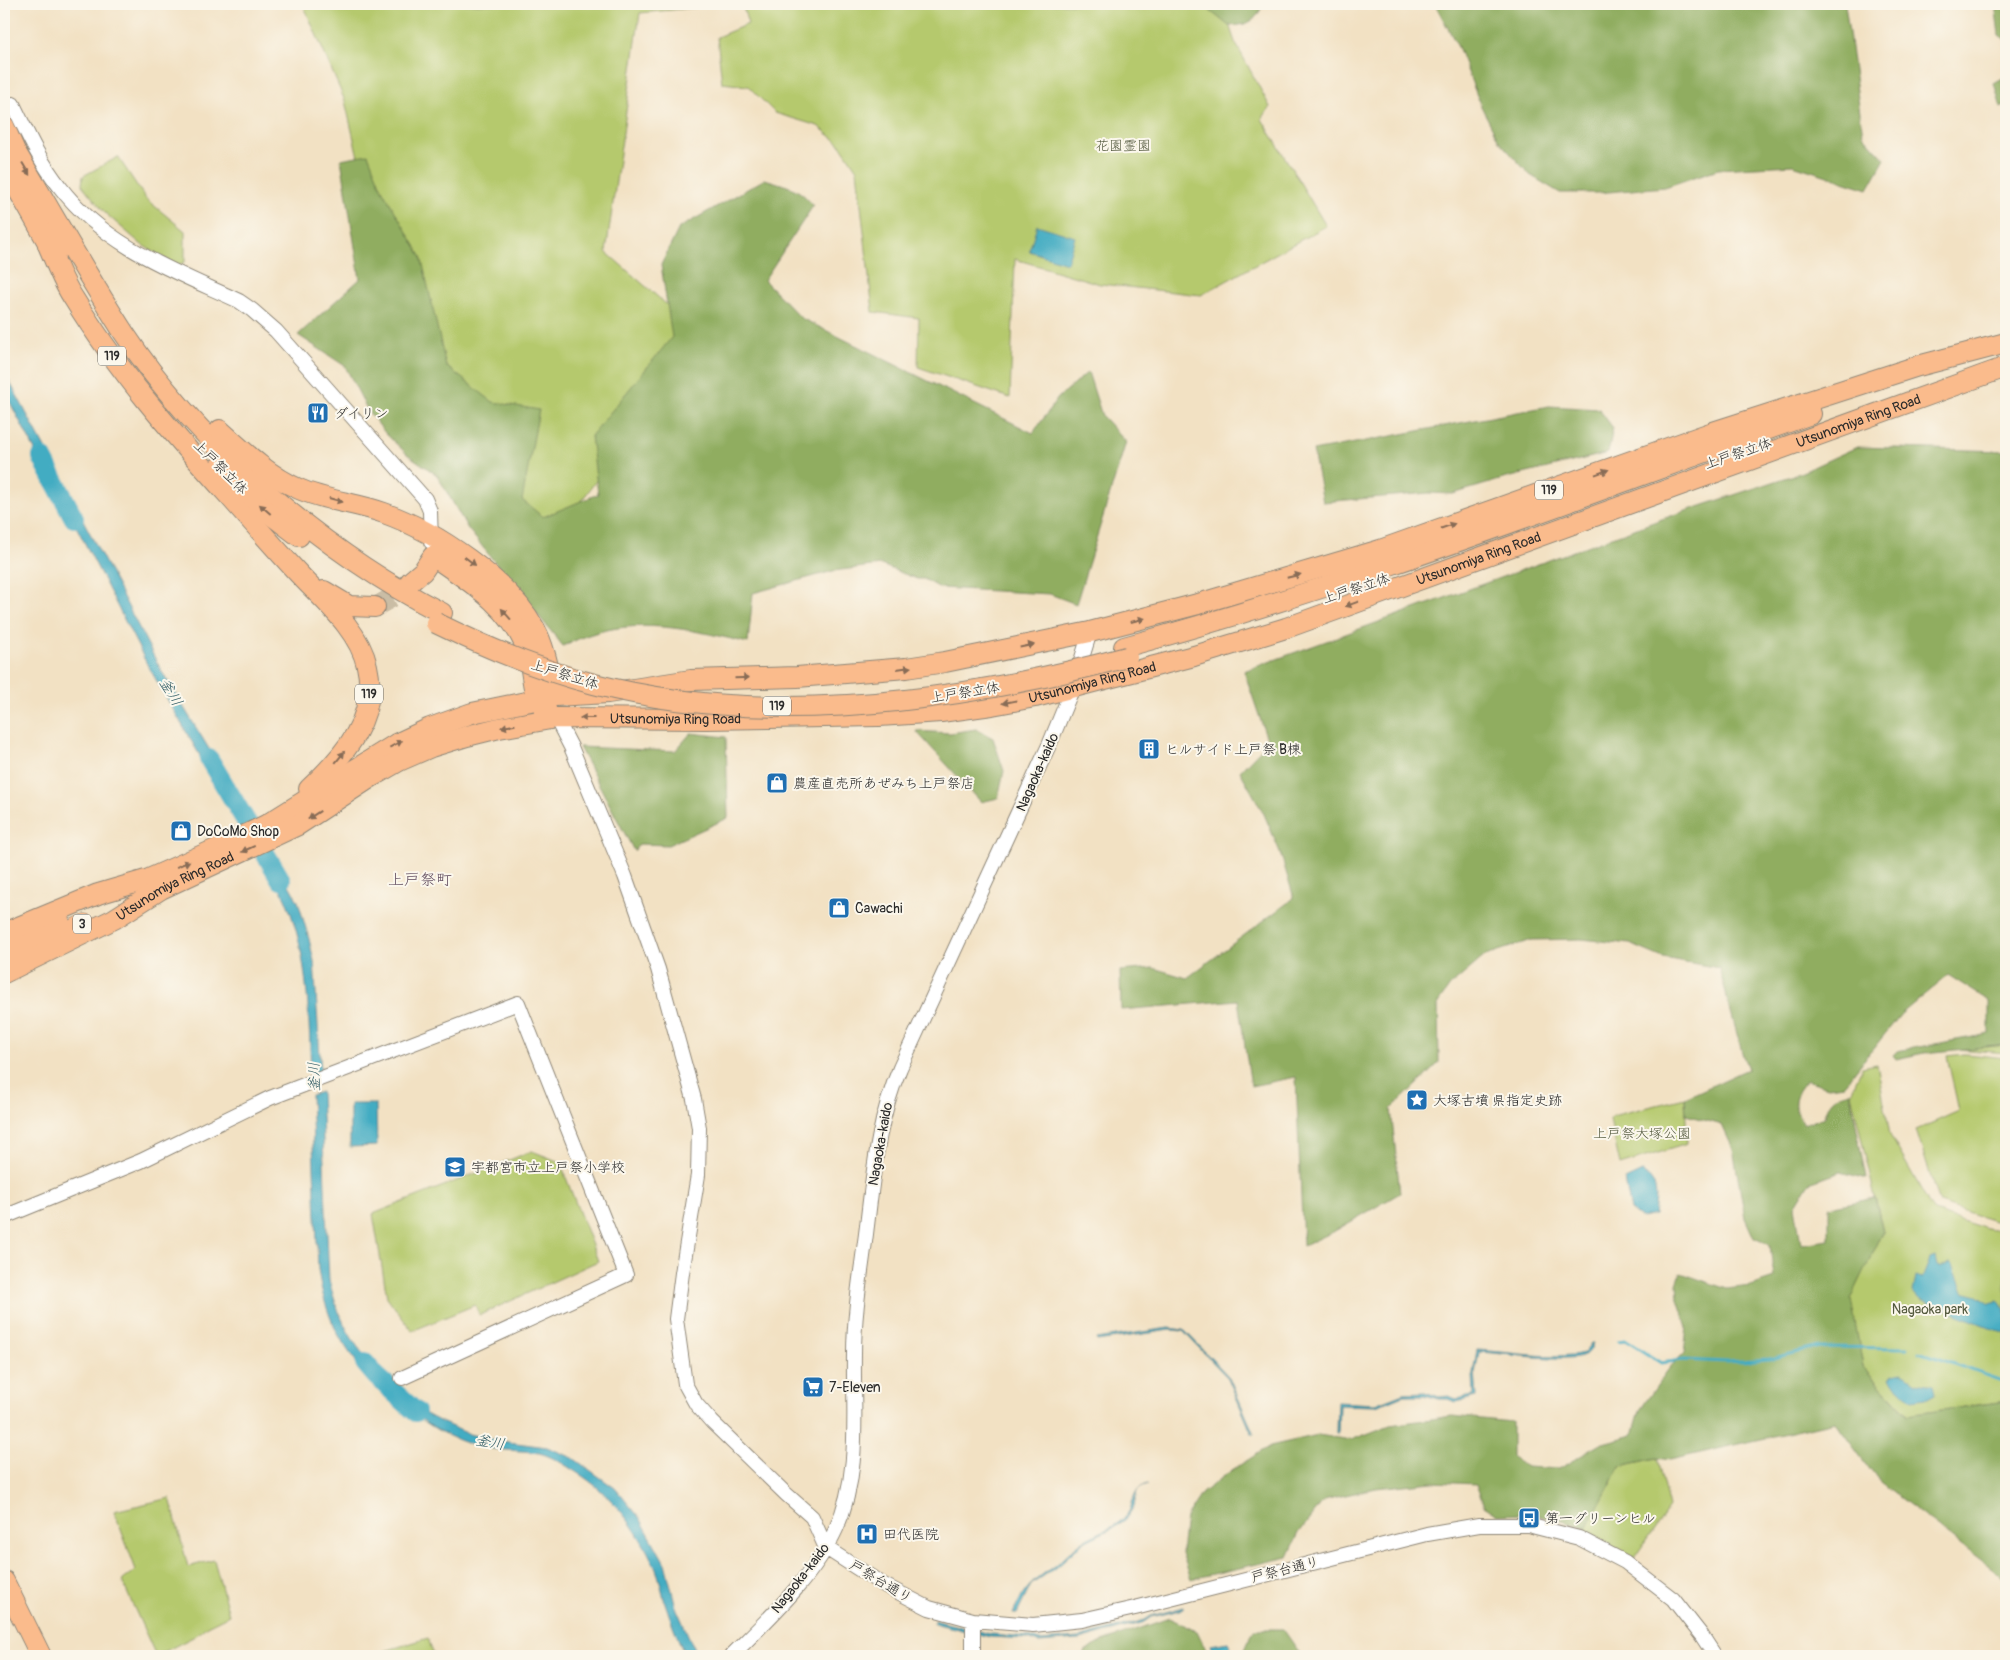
<svg xmlns="http://www.w3.org/2000/svg" width="2010" height="1660" viewBox="0 0 2010 1660" font-family="Pangolin,'Klee One',sans-serif">
<style>
.green{fill:#b5c96d;stroke:#707a4c}
.forest{fill:#90ad60;stroke:#5e6c46}
.water{fill:#43acc2;stroke:#376c76}
.lines{fill:none;stroke-linecap:round;stroke-linejoin:round}
.stream{stroke:#43acc2;stroke-width:3}
.river{stroke:#43acc2;stroke-width:20}
.highway-tunnel{stroke:#cabda5;stroke-width:20;stroke-dasharray:20 10;stroke-linecap:butt}
.minor-casing{stroke:#8e8677;stroke-width:16}
.major-casing{stroke:#8e8677;stroke-width:19}
.highway-casing{stroke:#8e8677;stroke-width:22}
.minor{stroke:#fff;stroke-width:14}
.major{stroke:#fabb8c;stroke-width:18}
.highway{stroke:#fabb8c;stroke-width:20}
.highway-bridge-casing{stroke:#8e8677;stroke-width:22;stroke-linecap:butt}
.highway-bridge{stroke:#fabb8c;stroke-width:20}
.oneway{fill:#886c57}
.labels{text-anchor:middle;stroke-width:4;stroke-linejoin:round;paint-order:stroke}
.shield{fill:#fbf7ec;stroke:#696865;stroke-width:1}
.shield-label{font-size:12px;font-weight:bold;fill:#2b2b2b}
.park-label{font-size:14px;fill:#545a3f;stroke:#fbf7ec}
.poi-label{font-size:14px;fill:#2b2b2b;stroke:#fbf7ec;text-anchor:start}
.street-label{font-size:14px;fill:#2b2b2b;stroke:#fbf7ec}
.water-label{font-size:15px;font-style:italic;fill:#355f67;stroke:#fbf7ec}
.quarter-label{font-size:16px;fill:#645062;stroke:#fbf7ec}
</style>
<rect width="100%" height="100%" fill="#fbf7ec"/>
<filter id="ink" filterUnits="userSpaceOnUse"><feTurbulence type="fractalNoise" baseFrequency=".02" numOctaves="2"/><feDisplacementMap in="SourceGraphic" scale="10" xChannelSelector="R" yChannelSelector="G"/><feConvolveMatrix kernelMatrix="1 2 1 2 8 2 1 2 1" color-interpolation-filters="sRGB"/></filter>
<filter id="wash" filterUnits="userSpaceOnUse"><feTurbulence type="fractalNoise" baseFrequency=".0096" numOctaves="4" result="noise"/><feDisplacementMap in="SourceGraphic" scale="20" xChannelSelector="R" yChannelSelector="G"/><feGaussianBlur stdDeviation="1.12" result="paint"/><feColorMatrix in="noise" values="0 0 0 0 0 0 0 0 0 0 0 0 0 0 0 0 0 1.4 0 .05"/><feComposite in="paint" operator="in"/></filter>
<g filter="url(#wash)">
<rect width="100%" height="100%" fill="#f2e1c3"/>
<path class="green" d="M 303,4 L 712,4 L 712,6 L 640,13 L 606,252 L 696,330 L 637,424 L 549,546 L 398,328 L 345,101 Z
M 742,4 L 1222,4 L 1235,42 L 1270,107 L 1262,119 L 1326,226 L 1201,295 L 1100,284 L 1015,259 L 1010,398 L 918,367 L 919,318 L 873,312 L 857,170 L 839,143 L 818,126 L 775,113 L 748,86 L 722,83 L 717,37 L 748,24 Z
M 118,157 L 146,199 L 185,231 L 185,262 L 177,266 L 142,245 L 105,213 L 82,185 L 83,176 Z
M 2006,1045 L 2006,1053 L 1957,1049 Z
M 1965,1054 L 2006,1058 L 2006,1219 L 1994,1221 L 1939,1203 L 1916,1130 L 1959,1111 L 1947,1056 Z
M 1877,1064 L 1890,1135 L 1934,1212 L 1990,1230 L 2006,1228 L 2006,1401 L 1909,1415 L 1863,1367 L 1850,1299 L 1883,1232 L 1851,1093 L 1862,1067 Z
M 1685,1098 L 1687,1144 L 1620,1165 L 1610,1120 L 1612,1116 Z
M 532,1151 L 560,1162 L 598,1261 L 480,1315 L 475,1305 L 412,1331 L 387,1297 L 373,1214 Z
M 1657,1458 L 1669,1508 L 1634,1558 L 1585,1531 L 1620,1466 Z
M 170,1498 L 188,1567 L 214,1560 L 229,1615 L 207,1626 L 195,1636 L 156,1656 L 122,1581 L 136,1570 L 114,1511 Z
M 428,1638 L 434,1656 L 368,1656 Z"/>
<path class="forest" d="M 1208,4 L 1263,4 C 1256,22 1248,25 1229,26 L 1209,10 Z
M 1435,4 L 1845,4 L 1863,135 L 1885,159 L 1868,189 L 1793,165 L 1718,169 L 1665,187 L 1597,193 L 1560,193 L 1530,175 L 1499,141 L 1481,106 L 1459,49 Z
M 1995,4 L 2006,4 L 2006,40 L 1999,35 Z
M 2006,76 L 2006,105 L 2001,108 L 1994,83 Z
M 368,154 L 382,189 L 421,256 L 446,366 L 493,402 L 539,410 L 522,500 L 543,517 L 598,494 L 591,436 L 672,337 L 661,265 L 679,228 L 765,179 C 786,186 800,187 813,206 L 764,280 L 801,318 L 1033,433 L 1058,398 L 1088,372 L 1102,416 L 1126,442 L 1076,604 L 1050,594 L 940,588 L 924,579 L 917,579 L 881,565 L 833,571 L 753,593 L 748,643 C 699,631 645,618 595,633 C 584,636 574,641 563,646 L 468,529 L 437,475 L 407,454 L 386,434 L 368,411 L 345,366 L 298,335 L 360,279 L 341,159 Z
M 1549,406 L 1599,409 L 1613,428 L 1608,453 L 1503,479 L 1453,494 L 1429,493 L 1323,502 L 1313,451 Z
M 1857,447 L 2006,451 L 2006,1045 L 1924,1053 L 1896,1059 L 1893,1055 L 1897,1051 L 1989,1034 L 1989,1001 L 1948,975 L 1901,1014 L 1844,1085 L 1828,1087 L 1807,1080 C 1791,1098 1792,1105 1803,1125 L 1825,1117 C 1829,1100 1833,1096 1850,1092 L 1866,1179 L 1841,1172 L 1809,1183 L 1795,1206 L 1801,1244 L 1829,1240 L 1829,1207 L 1875,1198 L 1883,1232 L 1851,1299 L 1863,1367 L 1908,1415 L 2006,1401 L 2006,1579 L 1880,1483 L 1835,1422 L 1670,1460 L 1657,1458 L 1620,1466 L 1587,1528 L 1545,1516 L 1525,1514 L 1498,1515 L 1484,1506 L 1476,1484 L 1432,1482 L 1376,1488 L 1324,1500 L 1299,1533 L 1288,1557 L 1191,1579 L 1182,1553 L 1186,1517 L 1202,1493 L 1232,1470 L 1270,1446 L 1318,1435 L 1351,1440 L 1390,1425 L 1452,1416 L 1512,1422 L 1512,1457 L 1526,1467 L 1558,1469 L 1603,1443 L 1633,1435 L 1640,1410 L 1670,1367 L 1684,1353 L 1687,1327 L 1678,1299 L 1677,1284 L 1681,1273 L 1727,1289 L 1750,1286 L 1774,1278 L 1770,1245 L 1754,1238 L 1745,1218 L 1733,1149 L 1722,1125 L 1686,1115 L 1685,1098 L 1748,1069 L 1743,1056 L 1719,968 L 1663,958 L 1630,944 L 1581,939 L 1532,940 L 1486,955 L 1450,986 L 1438,1003 L 1439,1063 L 1391,1109 L 1400,1193 L 1333,1232 L 1303,1246 L 1296,1077 L 1251,1086 L 1238,1000 L 1121,1010 L 1120,971 L 1153,968 L 1187,978 L 1294,898 L 1280,852 L 1264,814 L 1240,771 L 1268,742 L 1244,671 L 1659,520 L 1800,473 Z
M 976,729 L 993,738 L 1004,771 L 998,798 L 981,802 L 916,731 L 950,733 Z
M 691,733 L 726,737 L 728,818 L 668,845 L 639,844 L 634,851 L 579,747 L 675,751 Z
M 1169,1618 L 1197,1631 L 1209,1656 L 1084,1656 L 1084,1652 L 1102,1642 Z
M 1254,1629 L 1283,1629 L 1302,1656 L 1246,1656 L 1244,1652 Z"/>
<path class="water" d="M 1037,225 L 1075,237 L 1067,263 L 1029,251 Z
M 4,371 L 61,478 L 52,483 L 4,391 Z
M 68,491 L 161,670 L 228,780 L 218,787 L 147,664 L 60,495 Z
M 233,789 L 250,817 L 238,824 L 222,795 Z
M 273,856 L 298,901 L 309,939 L 314,961 L 321,1073 L 311,1076 C 309,1022 309,966 291,914 C 285,894 274,877 263,860 Z
M 321,1092 L 329,1280 C 340,1323 354,1350 388,1379 L 376,1384 C 342,1349 325,1318 318,1269 L 311,1095 Z
M 350,1104 L 376,1104 L 377,1146 L 350,1147 Z
M 1642,1172 C 1660,1183 1656,1197 1654,1215 L 1641,1218 L 1631,1211 L 1625,1180 Z
M 1935,1257 L 1937,1266 L 1940,1267 L 1950,1263 L 1953,1265 L 1963,1291 L 1978,1295 L 1990,1303 L 1998,1301 L 2006,1308 L 2006,1334 L 1919,1299 L 1913,1292 L 1916,1277 L 1922,1279 L 1930,1259 Z
M 1169,1328 L 1184,1330 L 1229,1377 L 1254,1434 L 1252,1434 L 1228,1378 L 1183,1331 L 1170,1330 L 1097,1341 L 1096,1339 Z
M 1591,1343 L 1593,1343 C 1591,1348 1590,1353 1584,1355 C 1565,1363 1503,1353 1479,1352 L 1475,1373 L 1477,1397 L 1456,1402 L 1449,1399 L 1439,1399 L 1425,1395 L 1403,1395 L 1376,1406 L 1339,1405 L 1338,1433 L 1336,1433 L 1337,1402 L 1375,1404 L 1403,1393 L 1425,1392 L 1439,1397 L 1449,1396 L 1456,1399 L 1474,1396 L 1473,1373 L 1477,1350 C 1511,1352 1552,1360 1584,1353 Z
M 1902,1373 L 1915,1382 L 1933,1385 L 1935,1393 L 1926,1398 L 1912,1400 L 1890,1379 L 1893,1375 Z
M 402,1391 L 424,1413 L 441,1422 L 469,1434 L 493,1440 L 547,1447 L 573,1458 L 615,1488 L 640,1518 L 665,1563 L 676,1607 L 697,1656 L 685,1656 C 678,1639 671,1621 665,1603 C 662,1591 660,1578 655,1567 C 638,1529 612,1494 576,1472 C 565,1465 552,1456 539,1453 C 522,1450 504,1451 487,1448 C 449,1442 420,1420 392,1396 Z
M 1148,1484 L 1140,1487 L 1137,1491 L 1134,1506 L 1126,1519 L 1115,1527 L 1084,1542 L 1056,1567 L 1031,1585 L 1017,1614 L 1013,1614 C 1024,1588 1032,1582 1054,1566 C 1064,1558 1073,1548 1083,1541 C 1096,1533 1112,1529 1123,1519 C 1137,1507 1128,1489 1148,1484 Z
M 1184,1607 L 1184,1609 L 1152,1617 L 1145,1622 L 1079,1640 L 1039,1643 L 1028,1639 L 990,1637 L 934,1623 L 934,1620 L 990,1634 L 1028,1637 L 1040,1641 L 1079,1638 L 1145,1620 L 1151,1616 Z
M 1228,1642 L 1235,1656 L 1215,1656 L 1211,1645 Z"/>
<g class="lines">
<path class="stream" d="M 1618,1341 L 1625,1340 L 1661,1363 L 1683,1360 L 1727,1362 L 1769,1359 L 1820,1347 L 1907,1348
M 1919,1352 L 2006,1382"/>
<path class="river" d="M 42,457 L 74,518
M 209,759 L 281,880
M 365,1363 L 376,1376 L 416,1412"/>
</g>
</g>
<g filter="url(#ink)">
<g class="lines">
<path class="highway-tunnel" d="M 375,607 L 395,596 L 410,582"/>
<g class="minor-casing">
<path id="minor" d="M 13,104 C 27,133 40,162 60,187 C 105,246 174,271 239,301 L 252,310 L 276,331 L 425,499 L 430,511 L 431,542
M 556,718 L 571,747 L 625,876 L 658,969 L 694,1099 L 699,1128 L 698,1175 L 682,1273 L 676,1319 L 685,1384 L 696,1404 L 712,1422 L 786,1494 L 812,1517 L 826,1548 L 882,1584 L 929,1608 L 973,1620 L 1033,1625 L 1082,1620 L 1135,1608 L 1427,1534 L 1479,1525 L 1528,1525 L 1579,1538 L 1625,1562 L 1673,1599 L 1702,1636 L 1715,1656
M 4,1217 L 141,1161 L 270,1098 L 518,1003 L 626,1275 L 402,1378
M 973,1620 L 973,1656
M 731,1656 C 768,1619 814,1577 836,1529 C 861,1473 853,1413 854,1354 C 854,1314 861,1273 866,1234 C 873,1178 877,1121 900,1068 L 1050,743 L 1073,687 L 1090,632"/>
</g>
<g class="major-casing">
<path id="major" d="M 4,945 L 60,920
M 4,960 L 85,923"/>
</g>
<g class="highway-casing">
<g id="highway">
<path d="M 4,126 L 15,151 C 51,211 86,274 124,333 C 198,445 323,552 442,613"/>
<path d="M 4,165 L 55,255"/>
<path d="M 48,245 C 56,263 63,283 74,299 C 118,371 174,435 230,497 C 253,523 275,548 298,573 C 323,600 359,629 367,666 C 379,717 344,756 309,789"/>
<path d="M 220,430 C 244,452 269,476 299,489 C 326,501 357,503 384,513 C 435,531 509,580 535,629 C 544,646 548,666 552,684"/>
<path d="M 219,467 L 269,513 L 299,536"/>
<path d="M 410,582 L 423,571 L 433,556 C 469,581 511,606 527,650 C 531,662 533,692 537,699 C 539,702 543,705 546,708"/>
<path d="M 324,591 L 349,606 L 375,607"/>
<path d="M 1124,647 C 1358,584 1583,495 1811,414"/>
<path d="M 4,933 L 98,894 L 149,879 L 216,849 L 266,825 L 396,744 L 430,728 L 472,713 L 555,696 L 608,693 L 691,680 L 797,677 L 906,668 L 945,662 L 1090,632 L 1198,604 L 1380,550 L 1713,432 L 1918,366 L 2006,343"/>
<path id="s1" d="M 4,973 L 114,919 L 161,889 L 298,825 L 373,776 L 399,761 L 431,747 L 467,736 L 499,728 L 556,718 L 706,719 L 879,716 L 941,712 L 992,705 L 1035,697 L 1194,656 L 1286,628 L 2006,367"/>
<path d="M 4,1581 L 41,1656"/>
</g>
</g>
<use href="#minor" class="minor"/>
<use href="#major" class="major"/>
<use href="#highway" class="highway"/>
<g class="highway-bridge-casing">
<path id="highway-bridge" d="M 436,623 C 487,648 539,670 594,684 C 767,729 958,702 1127,657"/>
</g>
<use href="#highway-bridge" class="highway-bridge"/>
</g>
<defs><path id="oneway-solid" d="M-6-.8H1V-3.2L6.5 0L1 3.2V.8H-6Z" transform="scale(1.25)"/></defs>
<g class="oneway">
<use href="#oneway-solid" transform="translate(26 169) rotate(59)"/>
<use href="#oneway-solid" transform="translate(1602 472) rotate(-20)"/>
<use href="#oneway-solid" transform="translate(336 500) rotate(16)"/>
<use href="#oneway-solid" transform="translate(265 509) rotate(-139)"/>
<use href="#oneway-solid" transform="translate(1448 526) rotate(-19)"/>
<use href="#oneway-solid" transform="translate(470 561) rotate(37)"/>
<use href="#oneway-solid" transform="translate(1294 576) rotate(-14)"/>
<use href="#oneway-solid" transform="translate(1352 604) rotate(160)"/>
<use href="#oneway-solid" transform="translate(506 614) rotate(-131)"/>
<use href="#oneway-solid" transform="translate(1138 620) rotate(-15)"/>
<use href="#oneway-solid" transform="translate(1027 646) rotate(-11)"/>
<use href="#oneway-solid" transform="translate(904 668) rotate(-7)"/>
<use href="#oneway-solid" transform="translate(742 678) rotate(-2)"/>
<use href="#oneway-solid" transform="translate(1009 702) rotate(169)"/>
<use href="#oneway-solid" transform="translate(587 718) rotate(-180)"/>
<use href="#oneway-solid" transform="translate(508 726) rotate(170)"/>
<use href="#oneway-solid" transform="translate(396 744) rotate(-28)"/>
<use href="#oneway-solid" transform="translate(340 757) rotate(-51)"/>
<use href="#oneway-solid" transform="translate(314 815) rotate(147)"/>
<use href="#oneway-solid" transform="translate(248 849) rotate(155)"/>
<use href="#oneway-solid" transform="translate(183 864) rotate(-24)"/>
</g>
</g>
<defs>
<g id="restaurant-square" transform="scale(1.125)"><rect x="-9" y="-9" width="18" height="18" rx="4" fill="#1f6fb2" stroke="#fbf7ec"/><path d="M-5-6h1v4h1v-4h1v4h1v-4h1v5L-1.5 .5V6h-2V.5L-5-1ZM5-6V6H3V1.5H1.5Q1.5-4 5-6Z" fill="#fff"/></g>
<g id="building-square" transform="scale(1.125)"><rect x="-9" y="-9" width="18" height="18" rx="4" fill="#1f6fb2" stroke="#fbf7ec"/><path d="M-4-6H4V6H1V3H-1V6H-4ZM-2.5-4.3h1.7v1.8h-1.7ZM.8-4.3h1.7v1.8H.8ZM-2.5-1h1.7V.8h-1.7ZM.8-1h1.7V.8H.8Z" fill="#fff"/></g>
<g id="shop-square" transform="scale(1.125)"><rect x="-9" y="-9" width="18" height="18" rx="4" fill="#1f6fb2" stroke="#fbf7ec"/><path d="M-5-2.5h2.3a2.7 3.5 0 0 1 5.4 0H5L5.5 6h-11ZM-1.5-2.5h3a1.5 2.3 0 0 0-3 0Z" fill="#fff"/></g>
<g id="sight-square" transform="scale(1.125)"><rect x="-9" y="-9" width="18" height="18" rx="4" fill="#1f6fb2" stroke="#fbf7ec"/><path d="M0-6L1.8-2.2L6-1.7L2.9 1.2L3.7 5.4L0 3.3L-3.7 5.4L-2.9 1.2L-6-1.7L-1.8-2.2Z" fill="#fff"/></g>
<g id="school-square" transform="scale(1.125)"><rect x="-9" y="-9" width="18" height="18" rx="4" fill="#1f6fb2" stroke="#fbf7ec"/><path d="M0-5L7-2L0 1L-7-2ZM-4 1L0 2.5L4 1V4Q0 6-4 4Z" fill="#fff"/></g>
<g id="supermarket-square" transform="scale(1.125)"><rect x="-9" y="-9" width="18" height="18" rx="4" fill="#1f6fb2" stroke="#fbf7ec"/><path d="M-6-5.5h2.5l.6 2H6L4.5 2H-2.5L-4.4-4H-6ZM-1.5 3.2a1.3 1.3 0 1 0 .1 0ZM3 3.2a1.3 1.3 0 1 0 .1 0Z" fill="#fff"/></g>
<g id="bus-square" transform="scale(1.125)"><rect x="-9" y="-9" width="18" height="18" rx="4" fill="#1f6fb2" stroke="#fbf7ec"/><path d="M-5-6H5V4H4V6H2V4H-2V6H-4V4H-5ZM-3.5-4V0h7V-4ZM-3.5 1.2v1.5H-2V1.2ZM2 1.2v1.5H3.5V1.2Z" fill="#fff"/></g>
<g id="hospital-square" transform="scale(1.125)"><rect x="-9" y="-9" width="18" height="18" rx="4" fill="#1f6fb2" stroke="#fbf7ec"/><path d="M-5-5h3v3.5h4V-5h3V5h-3V1.5h-4V5h-3Z" fill="#fff"/></g>
</defs>
<g fill-rule="evenodd">
<use href="#restaurant-square" x="318" y="413"/>
<use href="#building-square" x="1149" y="749"/>
<use href="#shop-square" x="777" y="783"/>
<use href="#shop-square" x="181" y="831"/>
<use href="#shop-square" x="839" y="908"/>
<use href="#sight-square" x="1417" y="1100"/>
<use href="#school-square" x="455" y="1167"/>
<use href="#supermarket-square" x="813" y="1387"/>
<use href="#bus-square" x="1529" y="1518"/>
<use href="#hospital-square" x="867" y="1534"/>
</g>
<g class="labels">
<g class="shield">
<rect x="98" y="346.5" width="28" height="19" rx="4"/>
<rect x="1535" y="480.5" width="28" height="19" rx="4"/>
<rect x="355" y="684.5" width="28" height="19" rx="4"/>
<rect x="763" y="696.5" width="28" height="19" rx="4"/>
<rect x="73" y="914.5" width="18" height="19" rx="4"/>
</g>
<g class="shield-label">
<text x="112" y="360">119</text>
<text x="1549" y="494">119</text>
<text x="369" y="698">119</text>
<text x="777" y="710">119</text>
<text x="82" y="928">3</text>
</g>
<g class="park-label">
<text x="1123" y="150">花園霊園</text>
<text x="1642" y="1138">上戸祭大塚公園</text>
<text x="1930" y="1314">Nagaoka park</text>
</g>
<g class="poi-label">
<text x="334" y="418">ダイリン</text>
<text x="1165" y="754">ヒルサイド上戸祭 B棟</text>
<text x="793" y="788">農産直売所あぜみち上戸祭店</text>
<text x="197" y="836">DoCoMo Shop</text>
<text x="855" y="913">Cawachi</text>
<text x="1433" y="1105">大塚古墳 県指定史跡</text>
<text x="471" y="1172">宇都宮市立上戸祭小学校</text>
<text x="829" y="1392">7-Eleven</text>
<text x="1545" y="1523">第一グリーンヒル</text>
<text x="883" y="1539">田代医院</text>
</g>
<g class="street-label">
<text dy="5" stroke="none"><textPath href="#s1" startOffset="1962">Utsunomiya Ring Road</textPath></text>
<text transform="translate(1738 453) rotate(-19)" y="5">上戸祭立体</text>
<text transform="translate(221 467) rotate(45)" y="5">上戸祭立体</text>
<text dy="5" stroke="none"><textPath href="#s1" startOffset="1558">Utsunomiya Ring Road</textPath></text>
<text transform="translate(1356 588) rotate(-18)" y="5">上戸祭立体</text>
<text transform="translate(565 674) rotate(17)" y="5">上戸祭立体</text>
<text dy="5" stroke="none"><textPath href="#s1" startOffset="1152">Utsunomiya Ring Road</textPath></text>
<text transform="translate(965 692) rotate(-9)" y="5">上戸祭立体</text>
<text dy="5" stroke="none"><textPath href="#s1" startOffset="732">Utsunomiya Ring Road</textPath></text>
<text transform="translate(1037 772) rotate(-66)" y="5">Nagaoka-kaido</text>
<text dy="5" stroke="none"><textPath href="#s1" startOffset="192">Utsunomiya Ring Road</textPath></text>
<text transform="translate(880 1144) rotate(-80)" y="5">Nagaoka-kaido</text>
<text transform="translate(1285 1569) rotate(-14)" y="5">戸祭台通り</text>
<text transform="translate(800 1578) rotate(-52)" y="5">Nagaoka-kaido</text>
<text transform="translate(881 1581) rotate(31)" y="5">戸祭台通り</text>
</g>
<g class="water-label">
<text transform="translate(171 692) rotate(59)" y="5">釜川</text>
<text transform="translate(314 1077) rotate(-92)" y="5">釜川</text>
<text transform="translate(490 1442) rotate(9)" y="5">釜川</text>
</g>
<g class="quarter-label">
<text x="420" y="885">上戸祭町</text>
</g>
</g>
<rect width="2010" height="1660" fill="none" stroke="#fbf7ec" stroke-width="20"/>
</svg>
